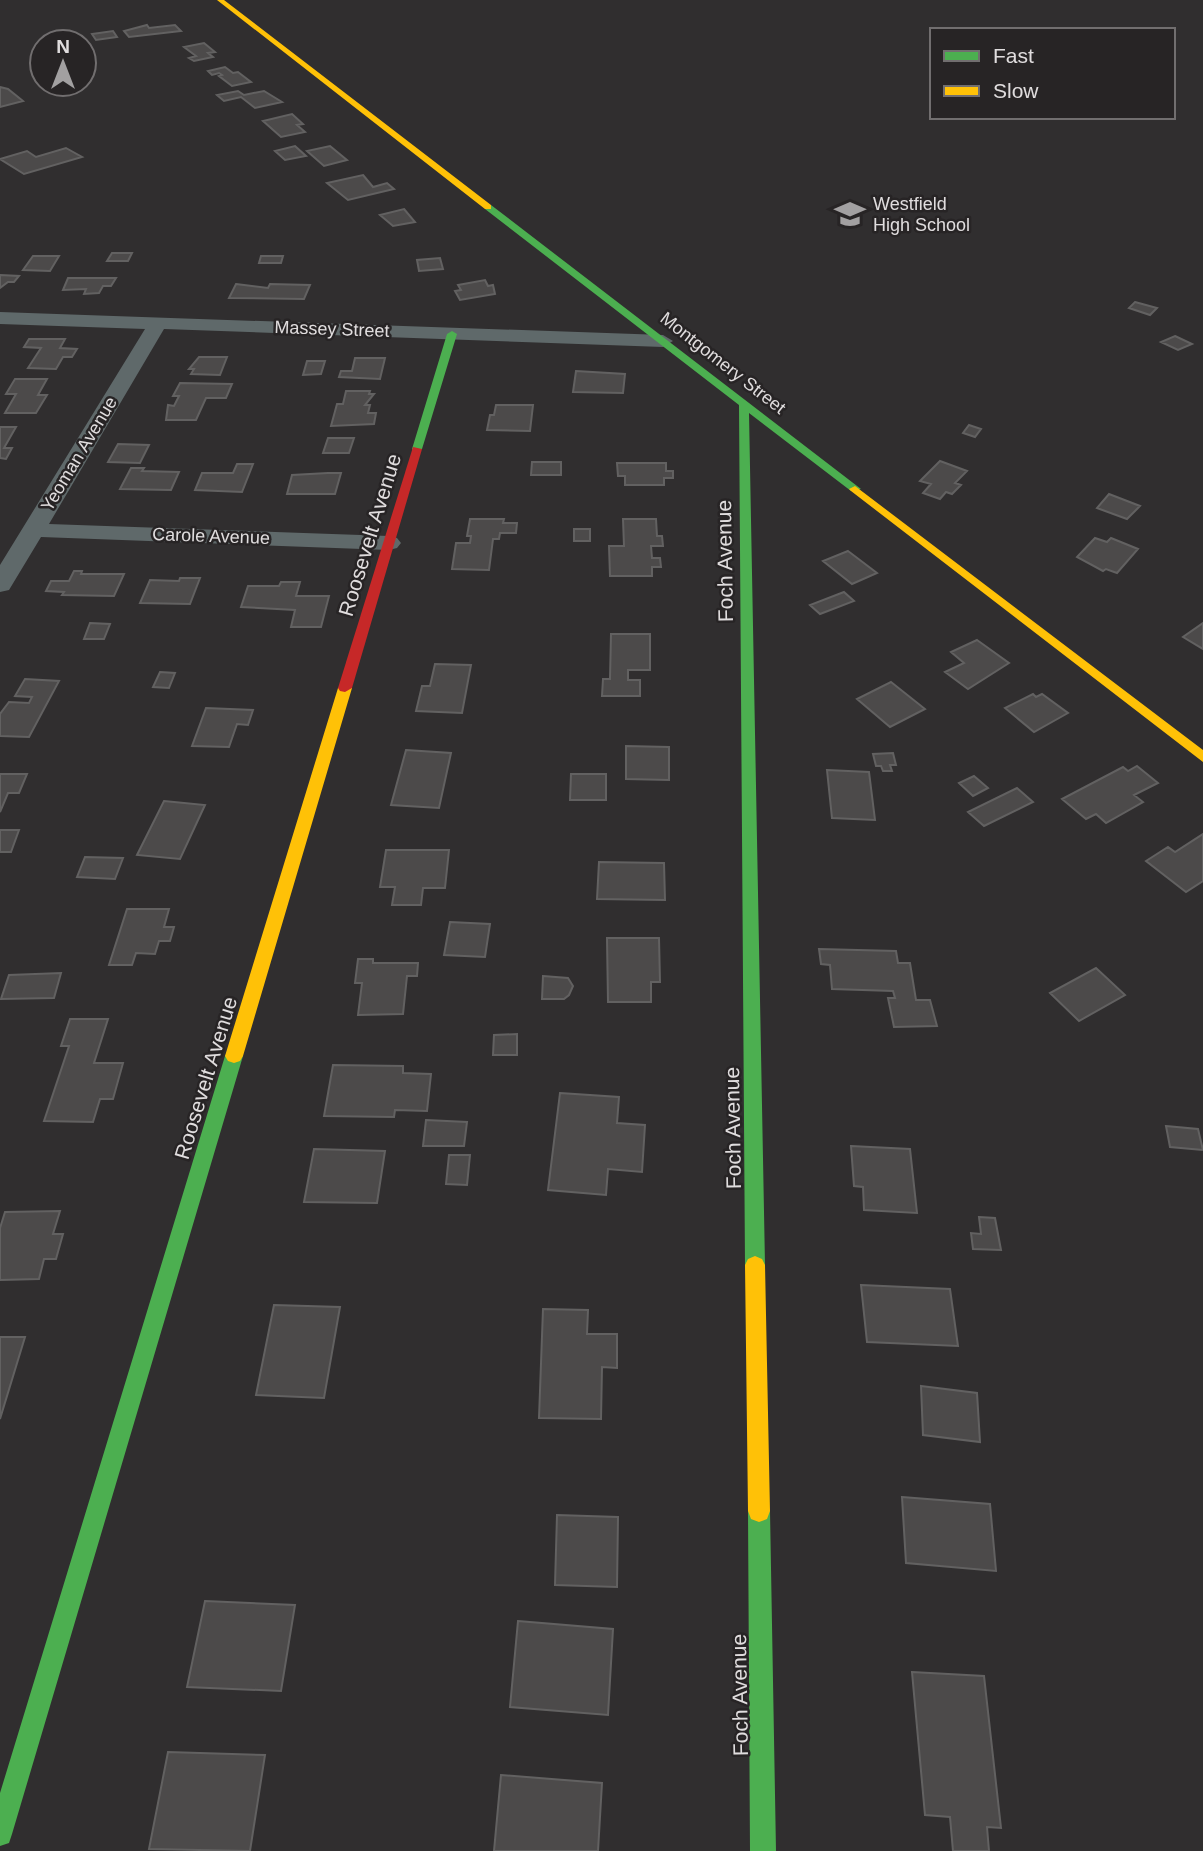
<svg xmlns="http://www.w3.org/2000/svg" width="1203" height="1851" viewBox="0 0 1203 1851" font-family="Helvetica,sans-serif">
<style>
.building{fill:#4c4a4a;stroke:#626161;stroke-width:2}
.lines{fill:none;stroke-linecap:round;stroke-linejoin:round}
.street{fill:#5f696a;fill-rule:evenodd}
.fast{fill:#4caf50;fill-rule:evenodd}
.slow{fill:#ffc107;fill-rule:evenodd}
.jam{fill:#c62828;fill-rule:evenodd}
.labels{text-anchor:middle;stroke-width:5;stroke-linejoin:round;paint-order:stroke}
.far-poi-label{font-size:18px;fill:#e0ddde;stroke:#272425;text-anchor:start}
.far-street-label{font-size:18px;fill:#e0ddde;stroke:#272425}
.street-label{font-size:21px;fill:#e0ddde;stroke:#272425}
</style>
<rect width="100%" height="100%" fill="#302e2f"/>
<path class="building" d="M 147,25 L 149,28 L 175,25 L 181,31 L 129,37 L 124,31 Z
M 113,31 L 117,37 L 96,40 L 92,34 Z
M 204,43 L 215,52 L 208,53 L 213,57 L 194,61 L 189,58 L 196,56 L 184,47 Z
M 225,67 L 233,73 L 238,72 L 251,82 L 232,86 L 219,76 L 222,75 L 219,73 L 212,75 L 208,71 Z
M 0,87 L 8,89 L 23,101 L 0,107 Z
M 238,91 L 244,95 L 264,91 L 282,102 L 255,108 L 241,97 L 224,101 L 217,95 Z
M 292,114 L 303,124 L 297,125 L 305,132 L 281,137 L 263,121 Z
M 295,146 L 306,156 L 285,160 L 275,151 Z
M 330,146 L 347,160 L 324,166 L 307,151 Z
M 66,148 L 82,157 L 24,174 L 0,159 L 27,151 L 36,157 Z
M 363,175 L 373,187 L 387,183 L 394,189 L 348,200 L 327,183 Z
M 404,209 L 415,222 L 393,226 L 380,215 Z
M 112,253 L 132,253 L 128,261 L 107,261 Z
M 33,256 L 59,256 L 50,271 L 23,270 Z
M 261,256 L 283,256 L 281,263 L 259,263 Z
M 440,258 L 443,269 L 419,271 L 417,260 Z
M 0,275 L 19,276 L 14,282 L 8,282 L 0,288 Z
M 68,278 L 116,278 L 111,286 L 103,286 L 99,293 L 84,294 L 86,289 L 63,290 Z
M 485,280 L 488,286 L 493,285 L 495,294 L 460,300 L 455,291 L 461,290 L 458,285 Z
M 236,284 L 268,288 L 270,284 L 310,285 L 304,299 L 229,298 Z
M 1135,302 L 1157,308 L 1150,315 L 1129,308 Z
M 1175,336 L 1192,344 L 1178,350 L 1161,342 Z
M 29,339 L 65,339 L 60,348 L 77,349 L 72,357 L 63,357 L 56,369 L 28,368 L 41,348 L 24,347 Z
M 199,357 L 227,357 L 220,375 L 191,374 L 194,369 L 189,369 Z
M 355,358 L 385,358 L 380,379 L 339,377 L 341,371 L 352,371 Z
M 307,361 L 325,361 L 321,374 L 303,375 Z
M 576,371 L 625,374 L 623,393 L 573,392 Z
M 15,379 L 47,379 L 38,395 L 47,395 L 36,413 L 5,413 L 16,394 L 6,394 Z
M 180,383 L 232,384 L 226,398 L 206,398 L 196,420 L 166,420 L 168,405 L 174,406 L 179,396 L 173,396 Z
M 346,391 L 370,391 L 369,394 L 374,394 L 365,405 L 370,405 L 368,413 L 376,413 L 374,424 L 331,426 L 337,404 L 343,404 Z
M 496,405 L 533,405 L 530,431 L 487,430 L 490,415 L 494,415 Z
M 969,425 L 981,429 L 975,437 L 963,433 Z
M 0,427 L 16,427 L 4,448 L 12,448 L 6,459 L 0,458 Z
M 328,438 L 354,438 L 349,453 L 323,453 Z
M 118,444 L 149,445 L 140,463 L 108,462 Z
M 940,461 L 967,471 L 955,483 L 961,485 L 952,494 L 946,492 L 940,499 L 923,493 L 931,484 L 920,481 Z
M 532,462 L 561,462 L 561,475 L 531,475 Z
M 617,463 L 666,463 L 666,471 L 673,471 L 673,478 L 664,478 L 664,485 L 625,485 L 625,476 L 618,476 Z
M 237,464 L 253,464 L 242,492 L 195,490 L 202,473 L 233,473 Z
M 131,468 L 144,468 L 142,471 L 179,472 L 171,490 L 120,489 Z
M 328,473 L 341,473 L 335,494 L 287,494 L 292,475 Z
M 1109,494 L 1140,506 L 1127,519 L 1097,508 Z
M 470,519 L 504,519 L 503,523 L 517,523 L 516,533 L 500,533 L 499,539 L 493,539 L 489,570 L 452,569 L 456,543 L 470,543 L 471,536 L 467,536 Z
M 623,519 L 656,519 L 657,536 L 662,536 L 663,546 L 651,546 L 652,558 L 660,558 L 661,567 L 652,567 L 652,576 L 610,576 L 609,546 L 624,546 Z
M 574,529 L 590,529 L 590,541 L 574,541 Z
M 1095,538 L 1107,542 L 1111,538 L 1138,549 L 1117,573 L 1106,569 L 1103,571 L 1077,557 Z
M 848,551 L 877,573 L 852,584 L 823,561 Z
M 74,571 L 82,571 L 81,574 L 124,574 L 114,596 L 62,595 L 64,592 L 46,591 L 51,581 L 69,581 Z
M 180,578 L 200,578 L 190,604 L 140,603 L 150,580 L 179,581 Z
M 281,582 L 300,582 L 296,596 L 329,596 L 321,627 L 291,627 L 295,610 L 241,607 L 248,586 L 279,586 Z
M 844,592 L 854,601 L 820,614 L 810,605 Z
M 90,623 L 110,624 L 104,639 L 84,639 Z
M 1203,623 L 1203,649 L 1183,637 Z
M 611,634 L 650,634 L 650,670 L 628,670 L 628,680 L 640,680 L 640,696 L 602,696 L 603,679 L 610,679 Z
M 977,640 L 1009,663 L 968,689 L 945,672 L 964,663 L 951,652 Z
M 435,664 L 471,665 L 462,713 L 416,711 L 422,686 L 430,686 Z
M 160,672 L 175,673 L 169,688 L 153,687 Z
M 25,679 L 59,681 L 29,737 L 0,736 L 0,714 L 9,702 L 29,703 L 32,697 L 15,696 Z
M 891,682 L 925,709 L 890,727 L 857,699 Z
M 1033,694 L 1036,697 L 1042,694 L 1068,713 L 1034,732 L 1005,708 Z
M 206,708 L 253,710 L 248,725 L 237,724 L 229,747 L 192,746 Z
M 626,746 L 669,747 L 669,780 L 626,779 Z
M 406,750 L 451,753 L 439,808 L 391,805 Z
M 893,753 L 896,765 L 890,765 L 892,771 L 883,771 L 881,766 L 876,766 L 873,754 Z
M 1137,766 L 1158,783 L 1134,795 L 1143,802 L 1106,823 L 1096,814 L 1086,819 L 1062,799 L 1123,767 L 1128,771 Z
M 827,770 L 869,772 L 875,820 L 832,818 Z
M 0,774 L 27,774 L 19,793 L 8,793 L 0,812 Z
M 571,774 L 606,774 L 606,800 L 570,800 Z
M 974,776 L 988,788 L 973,796 L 959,783 Z
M 1017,788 L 1033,802 L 984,826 L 968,812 Z
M 164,801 L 205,805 L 180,859 L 137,855 Z
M 0,830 L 19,830 L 11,852 L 0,852 Z
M 1203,834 L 1203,881 L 1186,892 L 1146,861 L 1168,847 L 1175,852 Z
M 386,850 L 449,850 L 445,888 L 423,888 L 421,905 L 392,905 L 395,887 L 380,887 Z
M 85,857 L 123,858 L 115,879 L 77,877 Z
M 599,862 L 664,863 L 665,900 L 597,899 Z
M 127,909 L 169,909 L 164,927 L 174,927 L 170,941 L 159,941 L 155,954 L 136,953 L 132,965 L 109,965 Z
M 450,922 L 490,924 L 485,957 L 444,955 Z
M 607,938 L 659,938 L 660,982 L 651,982 L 651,1002 L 608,1002 Z
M 819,949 L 896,951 L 898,963 L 910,963 L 916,1000 L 930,1000 L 937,1026 L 894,1027 L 888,998 L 895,998 L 893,991 L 832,989 L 830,965 L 821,964 Z
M 358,959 L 373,959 L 373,963 L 418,963 L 417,976 L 407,976 L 403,1014 L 358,1015 L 362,983 L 355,983 Z
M 1096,968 L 1125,995 L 1079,1021 L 1050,993 Z
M 61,973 L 54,998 L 1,999 L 9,975 Z
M 543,976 L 568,978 L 573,986 L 569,995 L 564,999 L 542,999 Z
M 70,1019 L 108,1019 L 94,1063 L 123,1063 L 113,1099 L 100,1099 L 93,1122 L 44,1121 L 69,1046 L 61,1046 Z
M 517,1034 L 517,1055 L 493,1055 L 494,1035 Z
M 333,1065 L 403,1066 L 403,1073 L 431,1074 L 427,1111 L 395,1110 L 394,1117 L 324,1116 Z
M 560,1093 L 619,1097 L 617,1123 L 645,1125 L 642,1172 L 608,1169 L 606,1195 L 548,1190 Z
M 426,1120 L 467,1122 L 464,1146 L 423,1146 Z
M 1166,1126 L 1198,1129 L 1203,1150 L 1170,1147 Z
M 851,1146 L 910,1149 L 917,1213 L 864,1210 L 863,1187 L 854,1186 Z
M 314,1149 L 385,1151 L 377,1203 L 304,1202 Z
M 449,1155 L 470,1155 L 467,1185 L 446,1184 Z
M 60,1211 L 53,1234 L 63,1234 L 56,1259 L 44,1259 L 39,1279 L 0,1280 L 0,1228 L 5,1212 Z
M 979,1217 L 995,1218 L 1001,1250 L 973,1249 L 971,1233 L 981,1234 Z
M 861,1285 L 950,1289 L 958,1346 L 867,1342 Z
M 274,1305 L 340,1307 L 324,1398 L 256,1395 Z
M 543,1309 L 588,1310 L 587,1334 L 617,1334 L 617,1368 L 602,1367 L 601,1419 L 539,1418 Z
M 0,1337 L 25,1337 L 0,1419 Z
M 921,1386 L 977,1393 L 980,1442 L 923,1435 Z
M 902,1497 L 990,1504 L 996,1571 L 906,1563 Z
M 557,1515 L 618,1517 L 617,1587 L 555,1585 Z
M 205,1601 L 295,1605 L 281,1691 L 187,1687 Z
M 518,1621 L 613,1629 L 608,1715 L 510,1707 Z
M 912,1672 L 984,1676 L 1001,1828 L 987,1827 L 989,1851 L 953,1851 L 950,1817 L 925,1815 Z
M 168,1752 L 265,1755 L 250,1851 L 149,1849 Z
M 501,1775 L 602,1783 L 598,1851 L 494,1851 Z"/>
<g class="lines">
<path class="street" d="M 0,312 L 663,335 L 673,341 L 663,347 L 164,329 L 49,524 L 389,536 L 397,538 L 401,543 L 397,548 L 389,550 L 41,537 L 9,590 L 0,592 L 0,565 L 145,329 L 0,324 Z"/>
<path class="fast" d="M 485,205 L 491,205 L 861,489 L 851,491 L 749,413 L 765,1265 L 762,1271 L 755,1274 L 748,1271 L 745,1265 L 739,405 L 485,209 Z
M 452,331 L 457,334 L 422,449 L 413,451 L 412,449 L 447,334 Z
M 234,1049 L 240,1051 L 243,1056 L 12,1834 L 9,1843 L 0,1846 L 0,1793 L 225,1056 L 228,1051 Z
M 759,1500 L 767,1503 L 770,1511 L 776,1851 L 750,1851 L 748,1511 L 751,1503 Z"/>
<path class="slow" d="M 217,0 L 224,0 L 491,205 L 491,209 L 485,209 Z
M 855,486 L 1203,750 L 1203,762 L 851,491 L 849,489 Z
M 345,684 L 352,688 L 243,1056 L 240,1061 L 234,1063 L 228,1061 L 225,1056 L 338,688 Z
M 755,1256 L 762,1259 L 765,1265 L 770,1511 L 767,1519 L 759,1522 L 751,1519 L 748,1511 L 745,1265 L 748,1259 Z"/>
<path class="jam" d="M 413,447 L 422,449 L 352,688 L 345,692 L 340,691 L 338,688 Z"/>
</g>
<defs>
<g id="school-bare" transform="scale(2.415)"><path d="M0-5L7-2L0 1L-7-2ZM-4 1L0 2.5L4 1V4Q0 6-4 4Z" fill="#a2a0a1" stroke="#272425" stroke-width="2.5" paint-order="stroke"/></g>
</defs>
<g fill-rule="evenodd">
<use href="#school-bare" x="850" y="214"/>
</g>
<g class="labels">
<g class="far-poi-label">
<text x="873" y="210">Westfield<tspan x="873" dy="21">High School</tspan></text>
</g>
<g class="far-street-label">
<text transform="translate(332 329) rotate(2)" y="6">Massey Street</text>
<text transform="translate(723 363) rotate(38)" y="6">Montgomery Street</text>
<text transform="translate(79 454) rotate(-59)" y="6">Yeoman Avenue</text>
<text transform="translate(211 536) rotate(2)" y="6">Carole Avenue</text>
</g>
<g class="street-label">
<text transform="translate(370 535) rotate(-73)" y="7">Roosevelt Avenue</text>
<text transform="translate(725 561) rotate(-91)" y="7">Foch Avenue</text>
<text transform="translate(206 1078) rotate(-73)" y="7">Roosevelt Avenue</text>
<text transform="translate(733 1128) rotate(-91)" y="7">Foch Avenue</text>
<text transform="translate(740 1695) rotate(-91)" y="7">Foch Avenue</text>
</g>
</g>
<rect x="930" y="28" width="245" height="91" fill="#272425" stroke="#716e6f" stroke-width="2"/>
<rect x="944" y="51" width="35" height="10" fill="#4caf50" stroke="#716e6f" stroke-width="2"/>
<text x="993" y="63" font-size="21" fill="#e0ddde">Fast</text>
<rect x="944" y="86" width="35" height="10" fill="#ffc107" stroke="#716e6f" stroke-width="2"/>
<text x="993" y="98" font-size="21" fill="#e0ddde">Slow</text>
<g transform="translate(63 63)"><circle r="33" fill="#272425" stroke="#716e6f" stroke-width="2"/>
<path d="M0-5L12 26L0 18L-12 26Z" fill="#a2a0a1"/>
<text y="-10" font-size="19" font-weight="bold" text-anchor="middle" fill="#e0ddde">N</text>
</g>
</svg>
